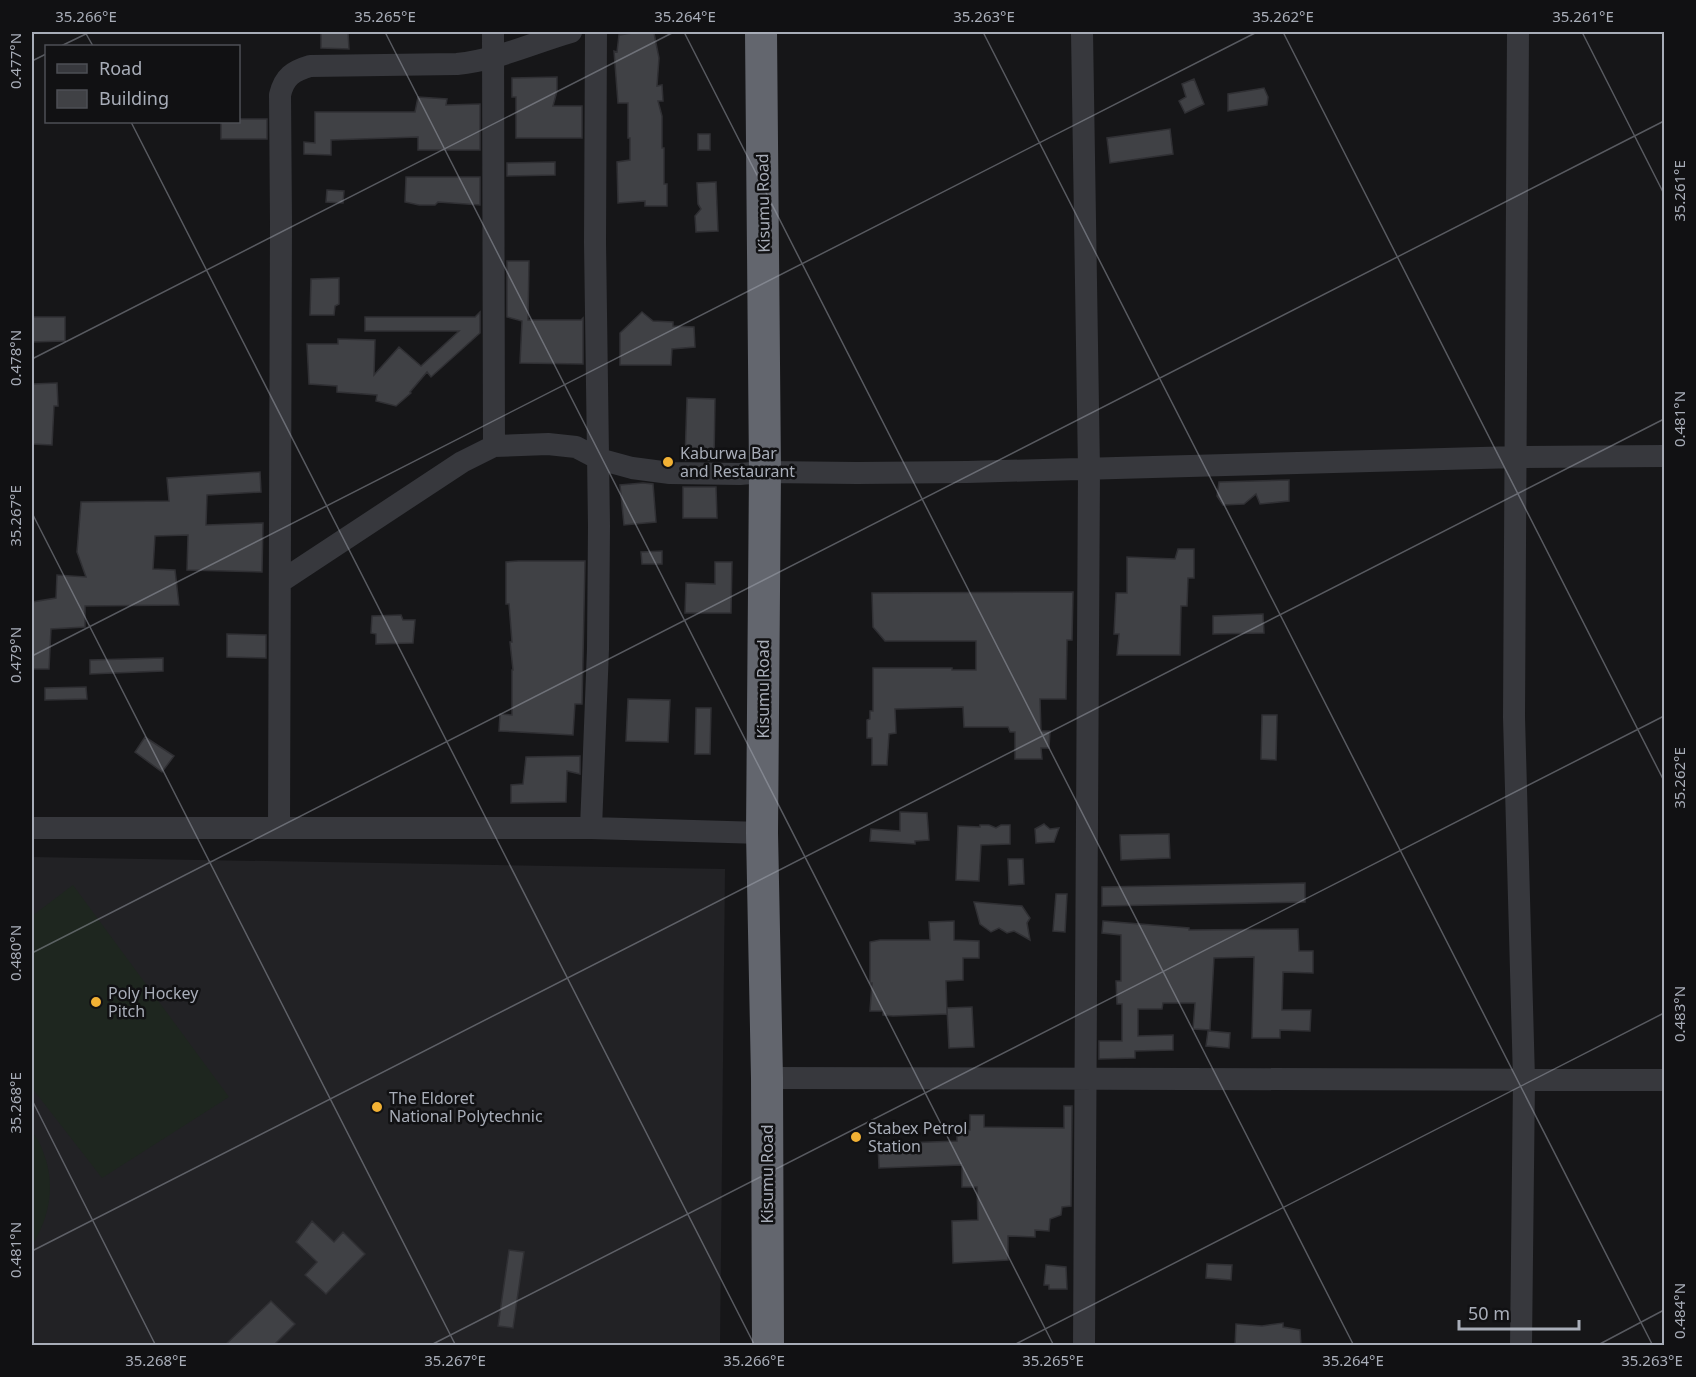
<svg xmlns="http://www.w3.org/2000/svg" width="1696" height="1377" viewBox="0 0 1696 1377" font-family="'Noto Sans',sans-serif">
<style>
.built{fill:#222225}
.grass{fill:#1e261f}
.building{fill:#404145;stroke:#303034;stroke-width:1.5}
.lines{fill:none;stroke-linecap:round;stroke-linejoin:round}
.minor{stroke:#37383d;stroke-width:22}
.highway{stroke:#63666e;stroke-width:32}
.ticks{fill:none;stroke:#a8adb8;stroke-width:1.5;stroke-opacity:0.45}
.poi-dot{fill:#f2b134;stroke:#111113;stroke-width:2}
.labels{text-anchor:middle;stroke-width:5;stroke-linejoin:round;paint-order:stroke}
.street-label{font-size:16px;fill:#a8adb8;stroke:#111113}
.poi-label{font-size:16px;fill:#a8adb8;stroke:#111113;text-anchor:start}
.neatline{fill:none;stroke:#a8adb8;stroke-width:2}
.ticks-label{font-size:15px;text-anchor:middle;fill:#a8adb8}
</style>
<rect width="100%" height="100%" fill="#161618"/>
<path class="built" d="M 32,857 L 725,869 L 720,1345 L 32,1346 Z"/>
<path class="grass" d="M 73,885 L 229,1097 L 102,1178 L 32,1088 L 32,916 Z
M 32,1132 C 40,1141 42,1149 46,1160 C 55,1191 48,1219 32,1246 Z"/>
<path class="building" d="M 321,32 L 348,32 L 349,49 L 321,48 Z
M 639,32 L 654,33 L 659,58 L 657,86 L 662,85 L 663,101 L 658,101 L 662,116 L 662,148 L 664,148 L 664,184 L 667,184 L 667,206 L 645,206 L 645,201 L 618,203 L 617,162 L 630,160 L 630,138 L 628,138 L 628,103 L 618,103 L 614,51 L 617,52 L 619,35 Z
M 557,77 L 557,91 L 553,106 L 582,106 L 582,138 L 516,138 L 516,97 L 512,97 L 512,78 Z
M 1194,79 L 1204,104 L 1185,113 L 1179,101 L 1186,97 L 1182,84 Z
M 1264,88 L 1268,97 L 1267,105 L 1228,111 L 1228,94 Z
M 418,97 L 447,99 L 446,105 L 480,104 L 480,150 L 418,150 L 418,137 L 331,140 L 331,155 L 304,154 L 304,142 L 315,143 L 315,112 L 415,112 Z
M 238,119 L 267,119 L 267,139 L 221,139 L 221,122 L 238,122 Z
M 1170,129 L 1173,154 L 1110,163 L 1107,138 Z
M 698,134 L 710,134 L 710,150 L 698,150 Z
M 555,162 L 555,175 L 507,176 L 507,163 Z
M 406,177 L 480,177 L 480,205 L 438,202 L 435,205 L 419,205 L 405,202 Z
M 716,182 L 718,231 L 696,232 L 695,216 L 701,209 L 698,204 L 697,183 Z
M 327,190 L 344,191 L 343,203 L 326,202 Z
M 507,261 L 529,261 L 528,320 L 581,320 L 583,318 L 583,364 L 520,363 L 522,321 L 507,317 Z
M 339,278 L 339,304 L 335,306 L 334,315 L 310,315 L 311,279 Z
M 480,312 L 480,333 L 431,377 L 427,372 L 410,392 L 411,393 L 396,406 L 376,401 L 377,395 L 337,392 L 337,386 L 309,384 L 307,344 L 338,344 L 338,339 L 375,340 L 374,375 L 399,347 L 421,366 L 459,331 L 365,331 L 365,317 L 475,317 Z
M 642,312 L 653,321 L 673,322 L 673,326 L 694,327 L 695,347 L 672,349 L 671,365 L 620,365 L 620,333 Z
M 32,317 L 65,317 L 65,341 L 32,342 Z
M 57,383 L 58,406 L 54,406 L 52,445 L 32,444 L 32,384 Z
M 687,398 L 715,399 L 714,460 L 685,460 Z
M 260,472 L 261,492 L 207,495 L 206,525 L 263,523 L 262,572 L 187,570 L 188,535 L 155,536 L 153,569 L 175,570 L 179,605 L 85,606 L 85,627 L 51,629 L 49,669 L 32,669 L 32,602 L 56,598 L 57,575 L 86,577 L 77,552 L 81,502 L 169,501 L 167,478 Z
M 1289,480 L 1289,501 L 1260,504 L 1256,494 L 1244,504 L 1223,505 L 1217,496 L 1219,482 Z
M 643,483 L 653,484 L 656,522 L 624,525 L 620,485 Z
M 683,487 L 716,487 L 717,518 L 683,518 Z
M 1178,549 L 1194,549 L 1194,578 L 1188,578 L 1187,606 L 1181,606 L 1180,655 L 1117,655 L 1119,634 L 1114,634 L 1116,593 L 1127,593 L 1127,557 L 1175,559 Z
M 662,551 L 662,564 L 642,564 L 641,552 Z
M 518,561 L 585,561 L 582,704 L 575,704 L 573,735 L 499,731 L 500,714 L 512,715 L 512,670 L 513,670 L 510,642 L 512,642 L 509,604 L 506,604 L 506,562 Z
M 715,562 L 732,562 L 731,613 L 685,613 L 686,583 L 715,584 Z
M 1073,592 L 1072,640 L 1067,640 L 1066,699 L 1040,699 L 1041,731 L 1050,731 L 1049,748 L 1041,748 L 1042,759 L 1015,759 L 1015,732 L 1010,732 L 1008,727 L 964,727 L 963,707 L 895,709 L 896,733 L 889,734 L 887,765 L 872,765 L 872,738 L 867,738 L 867,720 L 870,719 L 870,711 L 873,711 L 873,668 L 952,668 L 952,670 L 976,670 L 976,641 L 885,641 L 873,627 L 872,593 Z
M 1263,614 L 1264,633 L 1213,634 L 1213,616 Z
M 401,615 L 403,620 L 415,620 L 413,643 L 376,644 L 376,634 L 371,633 L 372,616 Z
M 227,634 L 266,635 L 266,658 L 227,657 Z
M 163,658 L 163,671 L 90,674 L 90,660 Z
M 86,687 L 87,699 L 45,700 L 45,688 Z
M 628,699 L 670,700 L 668,742 L 626,741 Z
M 696,708 L 711,708 L 710,754 L 695,754 Z
M 1262,715 L 1277,715 L 1276,760 L 1261,759 Z
M 145,737 L 174,756 L 162,772 L 135,752 Z
M 580,756 L 580,774 L 567,771 L 566,802 L 511,803 L 511,785 L 523,784 L 526,757 Z
M 900,812 L 927,813 L 929,840 L 915,841 L 915,844 L 870,841 L 871,829 L 900,831 Z
M 1044,824 L 1050,829 L 1059,828 L 1054,842 L 1036,843 L 1035,829 Z
M 980,825 L 989,825 L 996,828 L 1001,825 L 1010,825 L 1010,844 L 981,845 L 979,881 L 956,880 L 958,826 L 980,827 Z
M 1169,834 L 1170,858 L 1121,860 L 1120,835 Z
M 1008,859 L 1023,859 L 1024,884 L 1009,885 Z
M 1305,883 L 1305,902 L 1102,906 L 1102,887 Z
M 1056,894 L 1067,894 L 1065,932 L 1053,931 Z
M 974,902 L 1022,906 L 1030,918 L 1027,923 L 1030,940 L 1014,931 L 1007,933 L 999,928 L 991,932 L 980,924 Z
M 954,921 L 954,940 L 979,941 L 979,958 L 963,958 L 963,980 L 946,981 L 947,1014 L 893,1016 L 883,1015 L 883,1011 L 870,1011 L 872,983 L 870,983 L 870,942 L 880,940 L 930,940 L 929,922 Z
M 1103,921 L 1189,928 L 1189,930 L 1298,929 L 1299,951 L 1313,951 L 1313,973 L 1283,972 L 1282,1010 L 1311,1010 L 1310,1031 L 1280,1030 L 1280,1038 L 1252,1038 L 1254,957 L 1214,958 L 1210,1030 L 1193,1029 L 1195,1003 L 1163,1003 L 1162,1009 L 1138,1009 L 1138,1036 L 1173,1035 L 1173,1050 L 1135,1051 L 1135,1058 L 1099,1059 L 1099,1041 L 1122,1041 L 1122,1004 L 1117,1004 L 1116,981 L 1121,981 L 1121,935 L 1102,933 Z
M 972,1007 L 974,1047 L 949,1048 L 947,1008 Z
M 1208,1031 L 1230,1033 L 1229,1048 L 1206,1046 Z
M 1064,1106 L 1072,1106 L 1071,1206 L 1062,1207 L 1061,1215 L 1050,1219 L 1049,1231 L 1035,1230 L 1035,1237 L 1008,1236 L 1008,1260 L 953,1263 L 952,1221 L 978,1220 L 977,1187 L 962,1187 L 962,1165 L 879,1168 L 878,1144 L 957,1141 L 957,1129 L 970,1130 L 970,1115 L 984,1115 L 984,1127 L 1064,1128 Z
M 312,1221 L 334,1242 L 343,1232 L 365,1254 L 326,1294 L 305,1275 L 317,1262 L 296,1242 Z
M 509,1250 L 524,1252 L 513,1328 L 498,1326 Z
M 1207,1264 L 1232,1265 L 1231,1280 L 1206,1278 Z
M 1046,1265 L 1066,1267 L 1067,1289 L 1049,1289 L 1049,1285 L 1044,1285 Z
M 271,1301 L 295,1324 L 273,1346 L 224,1346 Z
M 1283,1323 L 1283,1327 L 1300,1330 L 1301,1346 L 1235,1346 L 1236,1324 L 1262,1326 Z"/>
<g class="lines">
<path class="minor" d="M 493,32 L 494,446
M 1082,32 L 1089,470 L 1084,1346
M 1518,32 L 1514,717 L 1524,1079 L 1521,1346
M 280,582 L 462,462 L 494,446 L 548,444 L 576,447 L 599,459 L 632,468 L 670,473 L 740,474 L 765,472 L 857,473 L 967,472 L 1517,457 L 1664,456
M 279,827 L 281,223 L 280,95 C 284,77 293,71 310,66 L 457,64 C 497,60 533,43 571,32
M 32,828 L 591,828 L 762,833
M 591,828 L 598,649 L 599,526 L 595,242 L 596,32
M 767,1078 L 1664,1080"/>
<path class="highway" d="M 761,32 L 765,472 L 762,833 L 767,1078 L 768,1346"/>
</g>
<path class="ticks" d="M 85,32 L 93,46M 385,32 L 1054,1346M 684,32 L 1354,1346M 983,32 L 1653,1346M 1283,32 L 1664,781M 1582,32 L 1664,194M 61,46 L 90,32M 32,61 L 46,54M 131,122 L 755,1346M 32,359 L 674,32M 32,513 L 456,1346M 32,656 L 1257,32M 32,953 L 1664,121M 32,1100 L 156,1346M 32,1251 L 1664,419M 429,1346 L 1664,716M 1012,1346 L 1664,1013M 1596,1346 L 1664,1310"/>
<g class="poi-dot">
<circle cx="668" cy="462" r="6"/>
<circle cx="96" cy="1002" r="6"/>
<circle cx="377" cy="1107" r="6"/>
<circle cx="856" cy="1137" r="6"/>
</g>
<g class="labels">
<g class="street-label">
<text transform="translate(763 203) rotate(-91)" y="6">Kisumu Road</text>
<text transform="translate(763 689) rotate(-90)" y="6">Kisumu Road</text>
<text transform="translate(767 1174) rotate(-90)" y="6">Kisumu Road</text>
</g>
<g class="poi-label">
<text x="680" y="459">Kaburwa Bar<tspan x="680" dy="18">and Restaurant</tspan></text>
<text x="108" y="999">Poly Hockey<tspan x="108" dy="18">Pitch</tspan></text>
<text x="389" y="1104">The Eldoret<tspan x="389" dy="18">National Polytechnic</tspan></text>
<text x="868" y="1134">Stabex Petrol<tspan x="868" dy="18">Station</tspan></text>
</g>
</g>
<rect width="1696" height="1377" fill="none" stroke="#111113" stroke-width="66"/>
<rect x="45" y="45" width="195" height="78" fill="#111113" stroke="#4d4f55" stroke-width="1.5"/>
<rect x="57" y="64" width="30" height="9" fill="#37383d" stroke="#4d4f55" stroke-width="1.5"/>
<text x="99" y="75" font-size="18" fill="#a8adb8">Road</text>
<rect x="57" y="90" width="30" height="18" fill="#404145" stroke="#4d4f55" stroke-width="1.5"/>
<text x="99" y="105" font-size="18" fill="#a8adb8">Building</text>
<path d="M1459 1320v9h120v-9" fill="none" stroke="#a8adb8" stroke-width="3"/>
<text x="1468" y="1320" font-size="18" fill="#a8adb8" stroke="#111113" stroke-width="4.5" paint-order="stroke">50 m</text>
<rect x="33" y="33" width="1630" height="1311" class="neatline"/>
<g class="ticks-label">
<text x="86" y="22">35.266°E</text>
<text x="385" y="22">35.265°E</text>
<text x="685" y="22">35.264°E</text>
<text x="984" y="22">35.263°E</text>
<text x="1283" y="22">35.262°E</text>
<text x="1583" y="22">35.261°E</text>
<text transform="translate(16 61) rotate(-90)" y="5">0.477°N</text>
<text transform="translate(1680 191) rotate(-90)" y="5">35.261°E</text>
<text transform="translate(16 358) rotate(-90)" y="5">0.478°N</text>
<text transform="translate(1680 419) rotate(-90)" y="5">0.481°N</text>
<text transform="translate(16 516) rotate(-90)" y="5">35.267°E</text>
<text transform="translate(16 655) rotate(-90)" y="5">0.479°N</text>
<text transform="translate(1680 778) rotate(-90)" y="5">35.262°E</text>
<text transform="translate(16 953) rotate(-90)" y="5">0.480°N</text>
<text transform="translate(1680 1014) rotate(-90)" y="5">0.483°N</text>
<text transform="translate(16 1103) rotate(-90)" y="5">35.268°E</text>
<text transform="translate(16 1250) rotate(-90)" y="5">0.481°N</text>
<text transform="translate(1680 1311) rotate(-90)" y="5">0.484°N</text>
<text x="156" y="1366">35.268°E</text>
<text x="455" y="1366">35.267°E</text>
<text x="754" y="1366">35.266°E</text>
<text x="1053" y="1366">35.265°E</text>
<text x="1353" y="1366">35.264°E</text>
<text x="1652" y="1366">35.263°E</text>
</g>
</svg>
